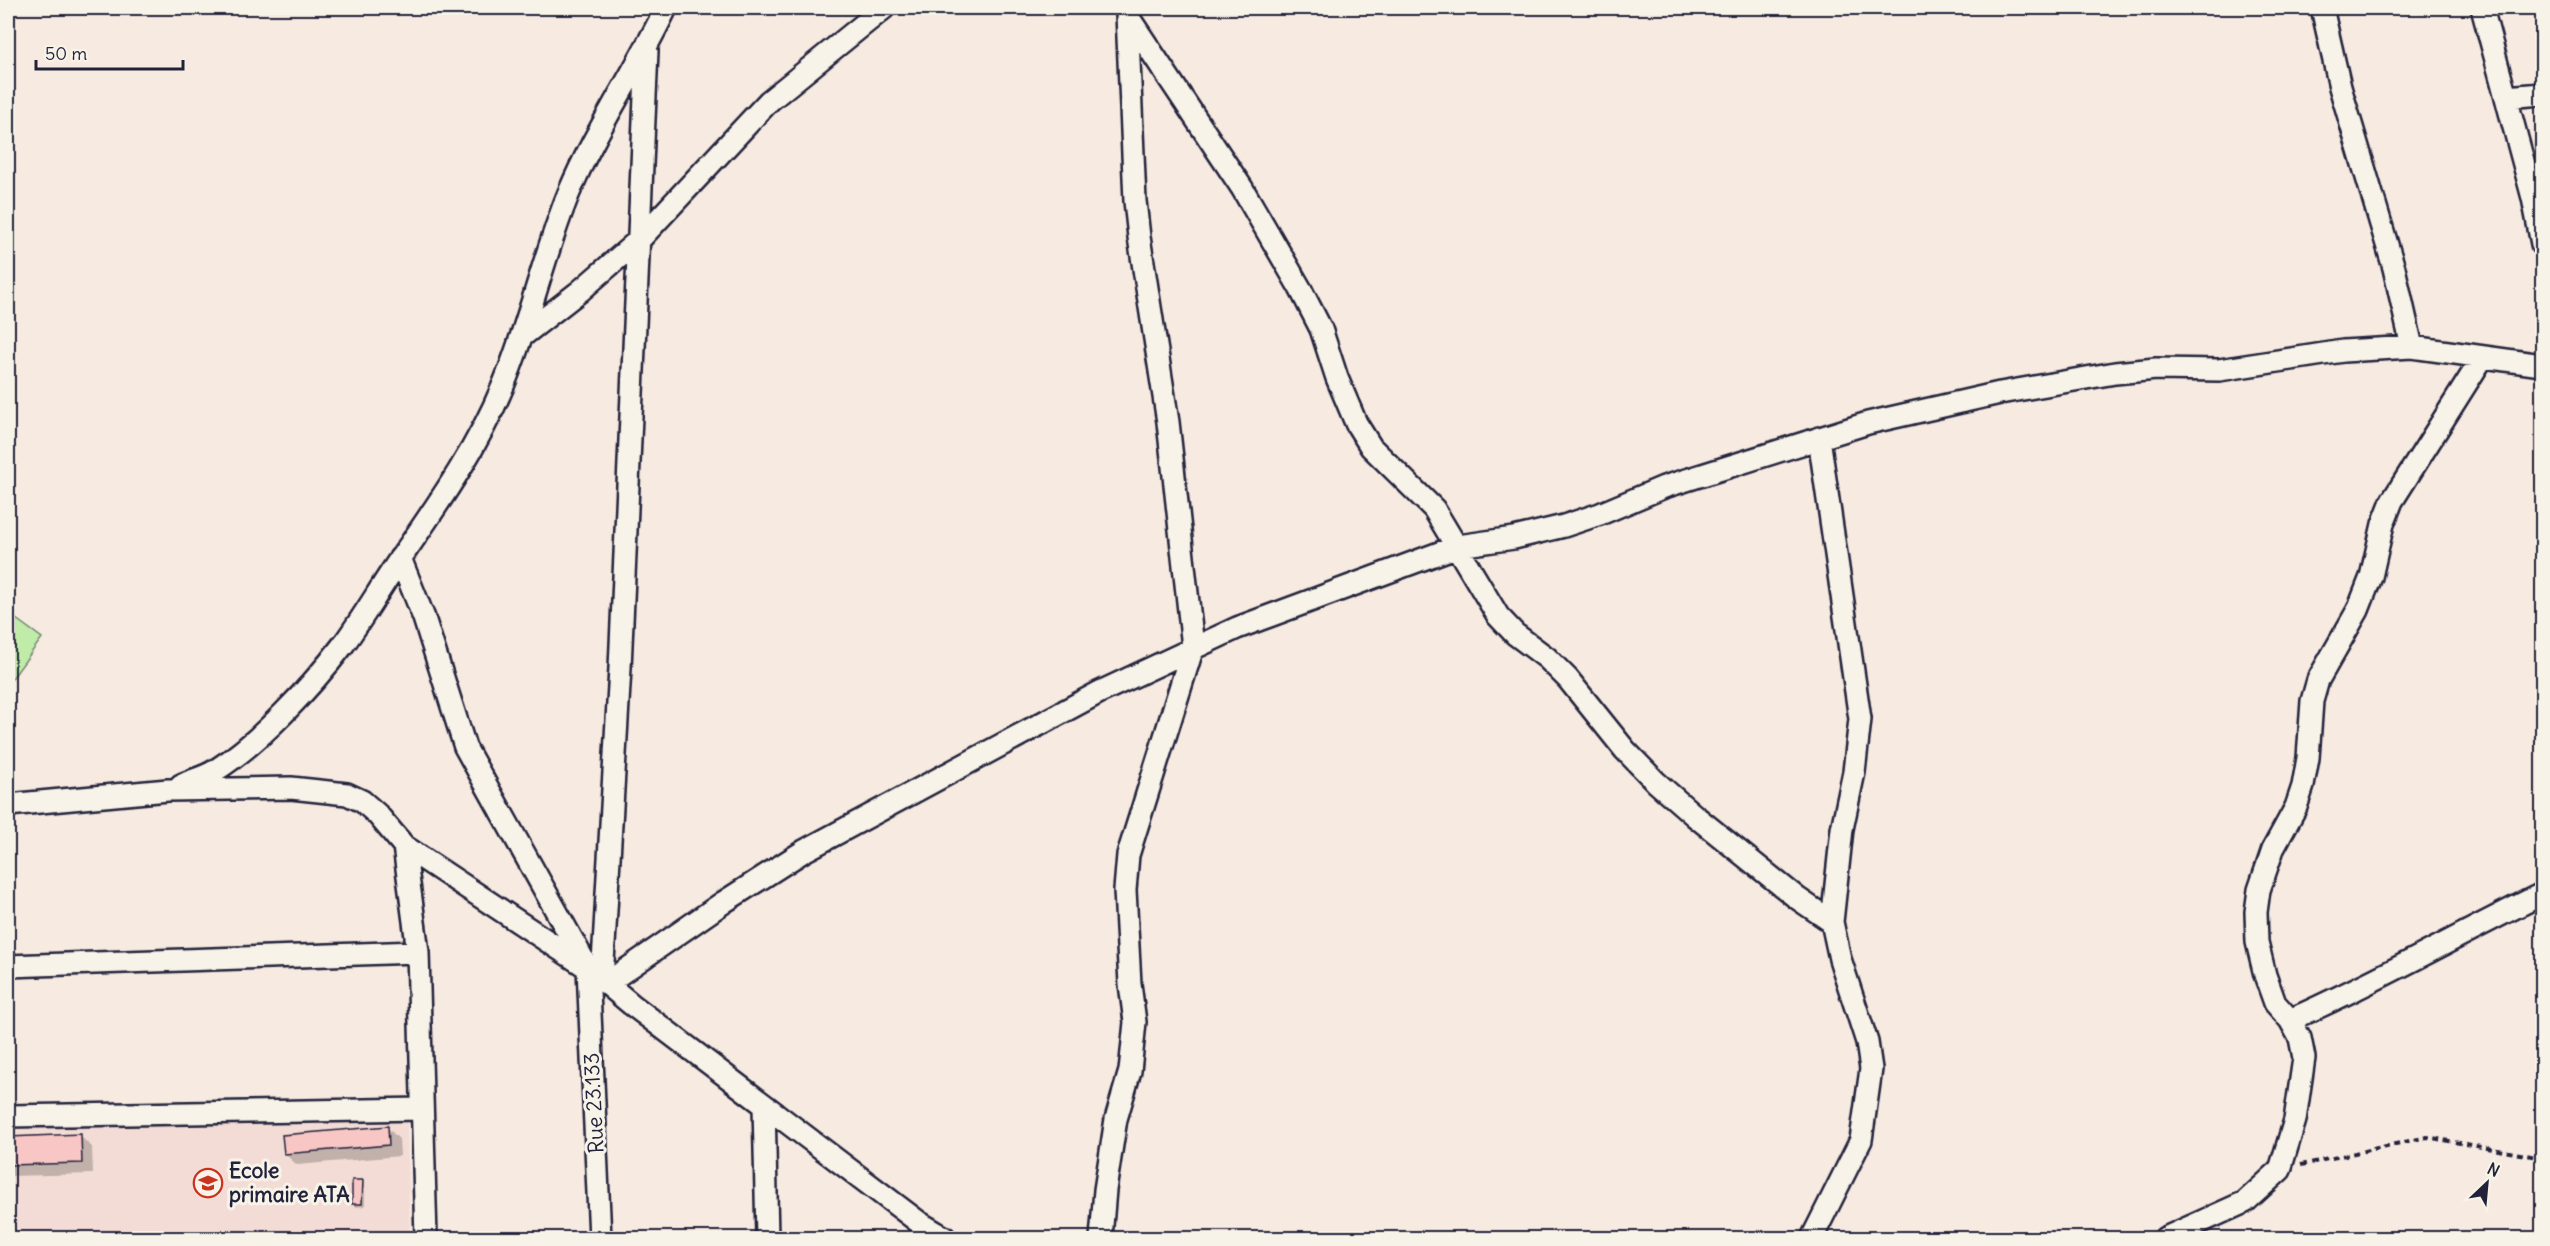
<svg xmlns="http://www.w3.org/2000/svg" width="2550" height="1246" viewBox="0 0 2550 1246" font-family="Delius,sans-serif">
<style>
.built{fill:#f3dcd6}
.green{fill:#c0eba8;stroke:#718672;stroke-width:1.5}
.shadow{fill:#0003}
.building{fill:#f8c7c5;stroke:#22223b;stroke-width:1.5}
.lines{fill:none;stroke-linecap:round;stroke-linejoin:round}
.street-casing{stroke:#22223b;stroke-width:26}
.path{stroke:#22223b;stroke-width:4;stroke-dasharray:6 4.5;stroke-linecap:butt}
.street{stroke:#f7f3e8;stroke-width:21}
.labels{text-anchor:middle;stroke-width:6;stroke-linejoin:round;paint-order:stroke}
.street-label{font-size:21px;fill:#22223b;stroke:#f7f3e8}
.poi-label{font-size:21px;font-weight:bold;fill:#22223b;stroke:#f7f3e8;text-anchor:start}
</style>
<rect width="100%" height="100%" fill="#f7eae1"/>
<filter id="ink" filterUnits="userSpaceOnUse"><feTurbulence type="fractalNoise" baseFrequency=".0167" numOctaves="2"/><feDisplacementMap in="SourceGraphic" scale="12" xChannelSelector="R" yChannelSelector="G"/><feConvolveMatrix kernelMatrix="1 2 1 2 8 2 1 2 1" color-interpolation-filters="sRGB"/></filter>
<g filter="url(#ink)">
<path class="built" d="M 407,1121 L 410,1238 L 8,1238 L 8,1128 Z"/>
<path class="green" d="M 8,613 L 42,638 L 8,684 Z"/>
<path class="shadow" d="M 387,1127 L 399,1139 L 400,1156 L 297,1165 L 285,1154 Z
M 80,1136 L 92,1147 L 93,1174 L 8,1176 L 8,1138 Z
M 362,1181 L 365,1185 L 365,1206 L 356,1207 L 353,1203 Z"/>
<path class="building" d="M 388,1126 L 389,1145 L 284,1154 L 282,1135 Z
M 81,1134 L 82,1163 L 8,1165 L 8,1137 Z
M 352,1180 L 363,1180 L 362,1204 L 352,1204 Z"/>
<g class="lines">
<g class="street-casing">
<path id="street" d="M 2322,8 L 2340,87 L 2394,268 L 2412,347
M 2482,8 L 2533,198 L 2542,244
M 1127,15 L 1242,188 L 1300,288 L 1321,329 L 1337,378 L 1356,423 L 1371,447 L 1434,509 L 1498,616 L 1515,634 L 1547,658 L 1568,679 L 1625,750 L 1656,782 L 1695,816 L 1797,898 L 1832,922
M 2506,97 L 2542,94
M 521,337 L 580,291 L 640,239 L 769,101 L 884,8
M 400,558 L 424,618 L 465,747 L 588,968 L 600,1238
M 181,785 C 192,780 206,777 216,770 C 260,742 311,687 343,645 C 363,618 380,588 400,559 C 438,504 477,449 503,386 C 529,324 543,257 568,195 C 595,130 636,71 666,8
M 8,805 L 168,790 L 291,788 L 347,794 L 362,801 L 377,814 L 404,846 L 588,968 L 631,1004 L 920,1223 L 945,1238
M 404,846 L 418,952 L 426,1238
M 8,966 L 418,952
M 602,980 L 620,668 L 647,51
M 607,983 L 724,902 L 804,851 L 1100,692 L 1237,628 L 1458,546 L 1514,538 L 1564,526 L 1600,514 L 1664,487 L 1868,423 L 2000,393 L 2115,373 L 2156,369 L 2219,370 L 2343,351 L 2412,347 L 2542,365
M 2290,1020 C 2376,982 2458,935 2542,894
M 764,1105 L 767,1238
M 8,1116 L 422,1109
M 1101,1238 L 1105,1190 L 1116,1119 L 1130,1071 L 1135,1022 L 1130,984 L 1125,890 L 1128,855 L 1193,647 L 1168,422 L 1139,237 L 1135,201 L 1127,14
M 1812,1238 L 1861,1140 L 1871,1069 L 1867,1042 L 1840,959 L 1832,922 L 1842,829 L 1854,772 L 1860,719 L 1819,438
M 2165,1238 L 2245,1202 L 2280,1170 L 2295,1120 L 2304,1058 L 2300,1038 L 2290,1020 L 2275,1003 L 2265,975 L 2257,942 L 2256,912 L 2259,890 L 2273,849 L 2296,807 L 2303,786 L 2308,758 L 2312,701 L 2318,680 L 2358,610 L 2371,577 L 2383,524 L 2392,501 L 2483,357"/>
</g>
<path class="path" d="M 2301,1165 L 2427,1137 L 2542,1158"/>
<use href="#street" class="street"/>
</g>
</g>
<defs>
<g id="school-ring" transform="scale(1.5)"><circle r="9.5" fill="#f7f3e8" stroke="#c8321e" stroke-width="1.5"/><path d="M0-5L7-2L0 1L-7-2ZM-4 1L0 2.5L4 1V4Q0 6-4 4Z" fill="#c8321e"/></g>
</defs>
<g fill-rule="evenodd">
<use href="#school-ring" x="208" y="1183"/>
</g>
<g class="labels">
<g class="street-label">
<text transform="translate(594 1103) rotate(-93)" y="7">Rue 23.133</text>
</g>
<g class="poi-label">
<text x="229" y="1178">Ecole<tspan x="229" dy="24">primaire ATA</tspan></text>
</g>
</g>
<rect width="2550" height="1246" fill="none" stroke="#f7f3e8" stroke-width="30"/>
<rect x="15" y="15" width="2520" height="1216" fill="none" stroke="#22223b" stroke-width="2" filter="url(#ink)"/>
<g transform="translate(2487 1183) rotate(26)" stroke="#f7f3e8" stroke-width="4.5" paint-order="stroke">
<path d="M0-4.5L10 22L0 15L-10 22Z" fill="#22223b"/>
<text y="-9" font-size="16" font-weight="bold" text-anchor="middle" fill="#22223b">N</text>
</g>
<path d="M36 60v9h147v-9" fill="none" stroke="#22223b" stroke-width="3"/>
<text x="45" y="60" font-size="18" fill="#22223b" stroke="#f7f3e8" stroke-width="4.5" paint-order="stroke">50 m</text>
</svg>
